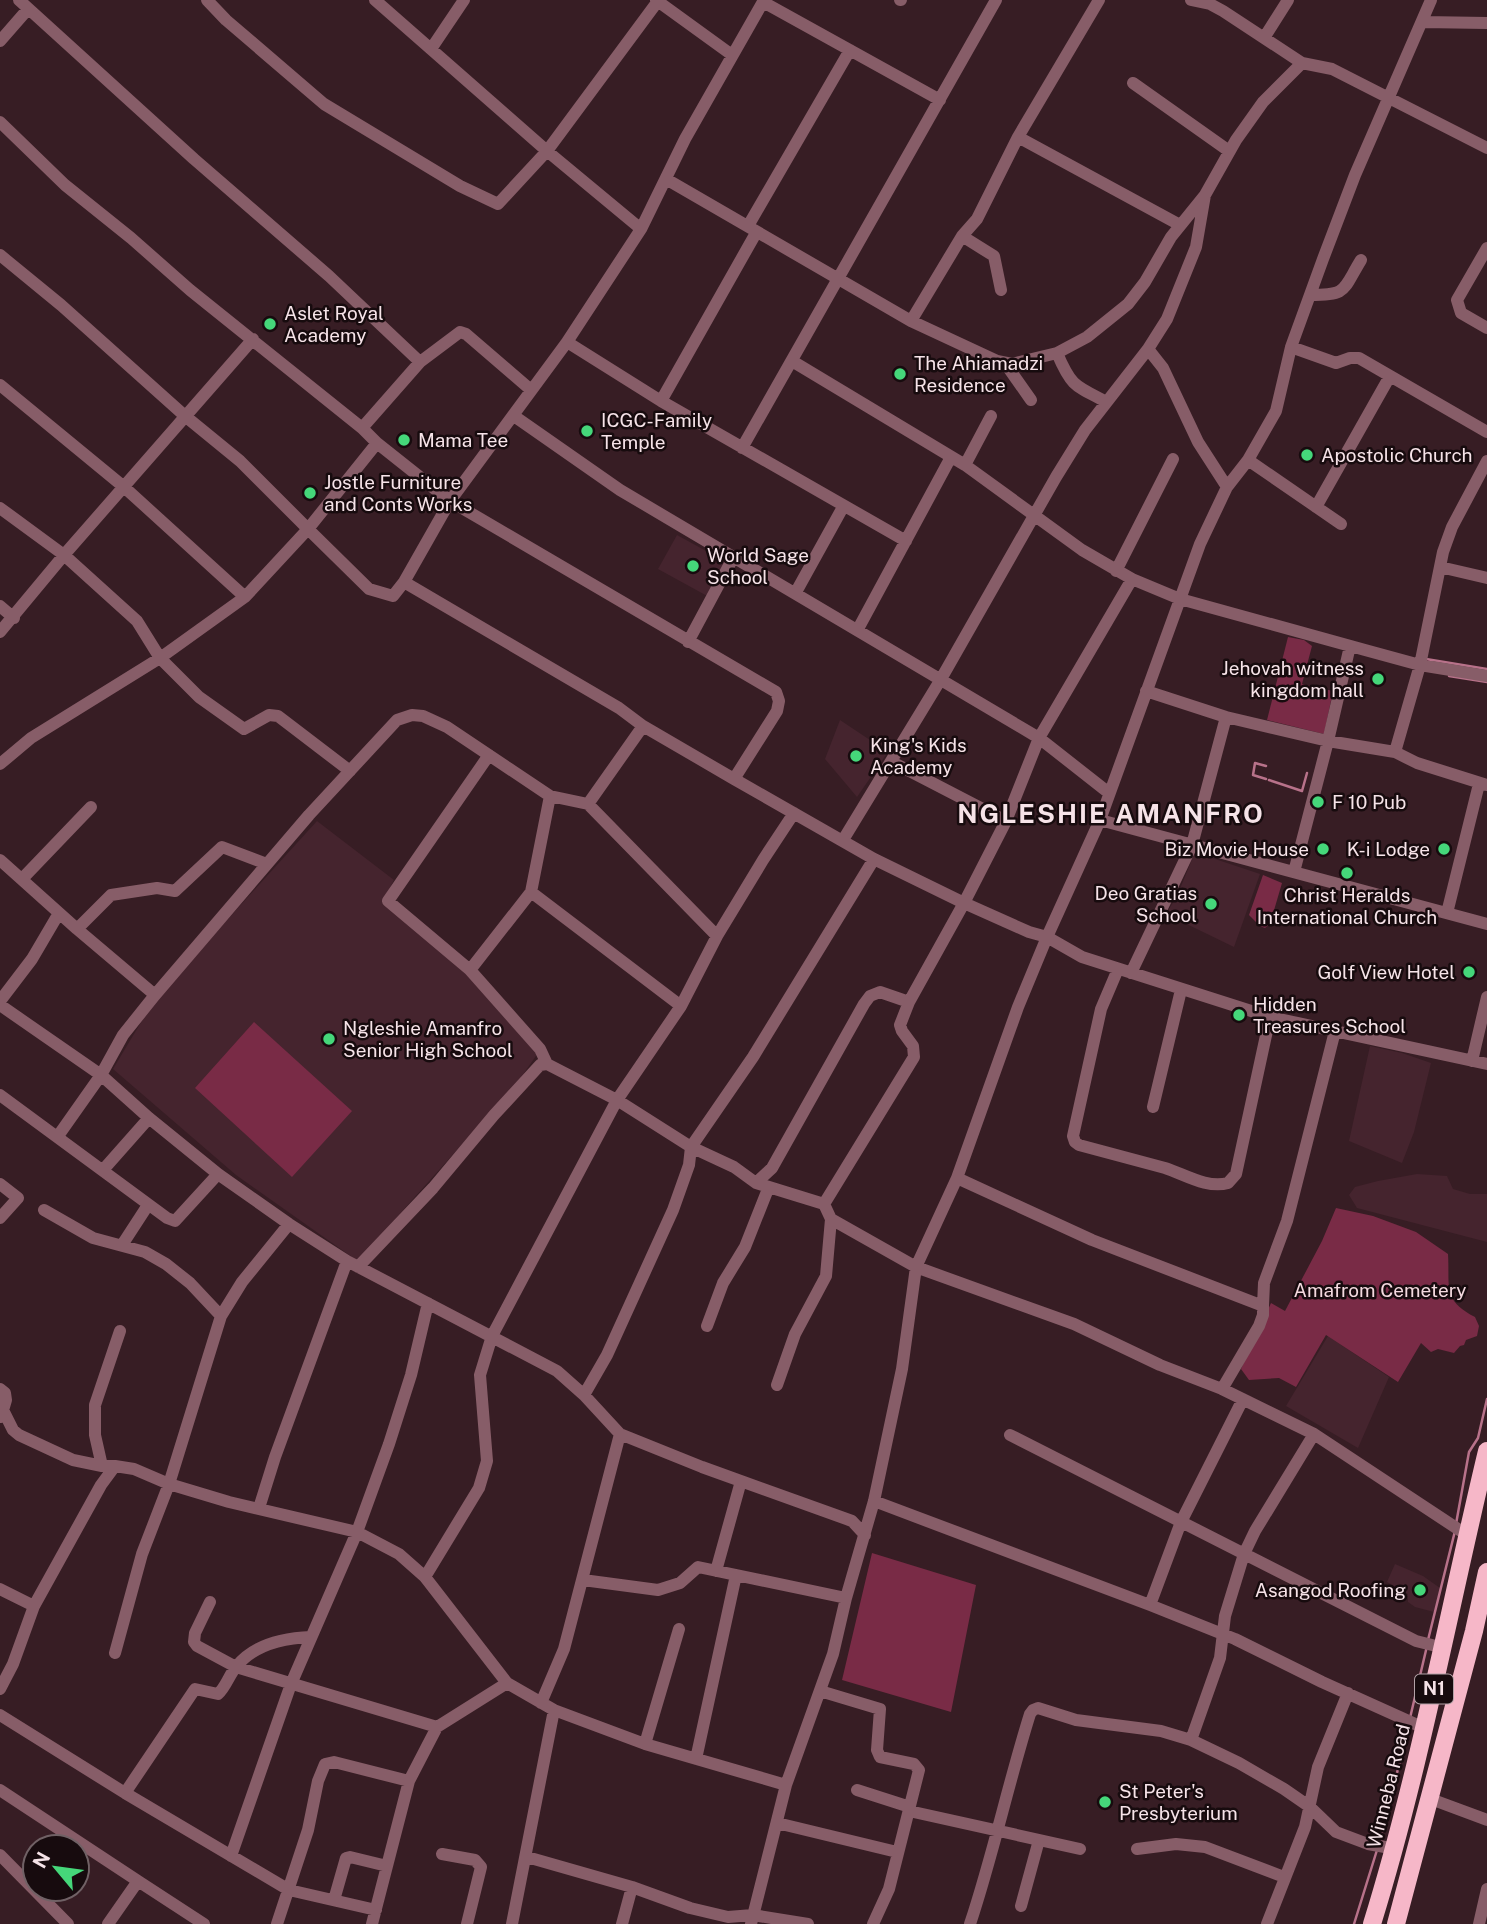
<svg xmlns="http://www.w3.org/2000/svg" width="1487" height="1924" viewBox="0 0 1487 1924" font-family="'Public Sans',sans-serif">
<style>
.built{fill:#45242e}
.green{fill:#792b46}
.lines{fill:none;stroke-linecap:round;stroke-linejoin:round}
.stream{stroke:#b8728a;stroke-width:2.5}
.minor{stroke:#875d68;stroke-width:12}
.highway{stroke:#f6b7c8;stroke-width:18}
.poi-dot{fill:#45d77a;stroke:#170b0e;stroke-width:2.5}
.labels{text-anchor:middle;stroke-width:5;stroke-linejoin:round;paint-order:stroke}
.shield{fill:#170b0e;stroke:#b3a2a7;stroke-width:2}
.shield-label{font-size:18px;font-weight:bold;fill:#f6e3e8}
.poi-label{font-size:19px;fill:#f6e3e8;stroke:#170b0e;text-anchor:start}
.park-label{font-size:19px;fill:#f4d9df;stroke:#170b0e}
.street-label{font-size:19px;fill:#f6e3e8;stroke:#170b0e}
.district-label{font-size:26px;font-weight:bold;letter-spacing:2px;fill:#f6e3e8;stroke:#170b0e}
</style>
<rect width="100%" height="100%" fill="#371d24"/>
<path class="built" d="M 677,535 L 728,563 L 709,597 L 658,569 Z
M 840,720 L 888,752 L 857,797 L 825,759 Z
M 317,821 L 394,880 L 384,899 L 438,941 L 538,1053 L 517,1083 L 405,1208 L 359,1262 L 236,1175 L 113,1069 L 155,999 Z
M 1203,855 L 1260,874 L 1234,947 L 1166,914 L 1177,896 L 1193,857 Z
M 1370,1046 L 1402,1053 L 1431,1063 L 1414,1132 L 1402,1163 L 1349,1141 Z
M 1417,1174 L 1447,1176 L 1453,1189 L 1470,1194 L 1487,1194 L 1487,1242 L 1357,1208 L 1349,1195 L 1355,1187 L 1378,1181 Z
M 1328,1336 L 1389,1377 L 1358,1448 L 1286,1406 Z
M 1395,1564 L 1423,1576 L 1440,1588 L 1434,1612 L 1415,1607 L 1408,1602 L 1408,1594 L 1387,1582 Z"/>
<path class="green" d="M 1288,637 L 1304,640 L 1312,646 L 1302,684 L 1333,691 L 1324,734 L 1267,720 Z
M 1263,875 L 1282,883 L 1270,924 L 1265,928 L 1260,926 L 1249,915 Z
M 254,1022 L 352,1111 L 292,1177 L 195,1088 Z
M 1336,1208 L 1373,1216 L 1416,1232 L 1448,1254 C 1450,1287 1442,1300 1475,1317 L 1479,1326 L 1477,1336 L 1466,1340 L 1464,1345 L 1460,1346 L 1454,1353 L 1438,1349 L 1431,1352 L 1421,1343 L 1398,1382 L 1326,1335 L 1296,1387 L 1279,1378 L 1249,1380 L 1241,1369 L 1271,1303 L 1285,1311 L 1322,1241 Z
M 872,1553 L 976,1585 L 951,1712 L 842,1680 Z"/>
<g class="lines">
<path class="stream" d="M 1426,659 L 1487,669
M 1449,676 L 1487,682
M 1266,779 L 1253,775 L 1255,763 L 1266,766
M 1269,780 L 1302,791 L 1307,773
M 1456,1524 L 1469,1452 L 1478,1438 L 1487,1399
M 1428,1640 L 1455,1531
M 1410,1718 L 1427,1646
M 1380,1841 L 1409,1725
M 1354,1924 L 1377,1850"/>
<path class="minor" d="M 19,0 L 194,159 L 329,276 L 420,362
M 207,0 L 226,20 L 324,104 L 460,186 L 498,204 L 547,151 L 658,1
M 375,0 L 547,151 L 641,229
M 656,0 L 732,55
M 900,0 L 901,0
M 1191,0 L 1210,4 L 1223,11 L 1302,63 L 1332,69 L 1487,148
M 763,2 L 940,100
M 1423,22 L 1487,23
M 1264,38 L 1288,0
M 0,41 L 28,9
M 431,49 L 464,0
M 1133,83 L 1229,151
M 0,122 L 65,185 L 131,238 L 190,290 L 362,428 L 377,443 L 450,501 L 776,692 L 779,701 L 777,711 L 734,779
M 1018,137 L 1180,225
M 666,179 L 911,321 L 997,361 L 1012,364 L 1057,353 L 1087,337 L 1128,304 L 1145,282 L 1171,237 L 1205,195 L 1236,140 L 1263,102 L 1302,63
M 748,226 L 850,50
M 962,236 L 994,256 L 1001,290
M 1487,248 L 1457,300 L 1461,313 L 1487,328
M 0,255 L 61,305 L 185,416 L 240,461 L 308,529 L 377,443
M 1310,295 C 1348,295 1342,291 1361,260
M 911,321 L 962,236 L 977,219 L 1018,137 L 1099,0
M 567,342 L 661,401 L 906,541
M 1291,347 L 1336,363 L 1350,358 L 1359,358 L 1487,432
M 1148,349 L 1163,368 L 1198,442 L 1227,487
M 1057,353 C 1071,386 1075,386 1105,401
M 792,361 L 965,465 L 1082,550 L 1132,579 L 1180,599 L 1365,650 L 1420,665 L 1487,676
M 1005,363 L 1031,400
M 0,385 L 124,487 L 245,597
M 661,401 L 756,233
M 514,416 L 620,490 L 1039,738 L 1109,793
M 362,428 L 420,362 L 460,332 L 466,334 L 531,390
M 742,448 L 996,0
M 1248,460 L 1341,524
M 965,465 L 991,416
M 1316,507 L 1390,376
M 0,508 L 64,555 L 137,621 L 160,658 L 199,697 L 244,729 L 269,715 L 278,716 L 350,771
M 1440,567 L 1487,578
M 1116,571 L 1173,459
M 404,582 L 450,501 L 567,342 L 641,229 L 685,139 L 764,0
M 796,592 L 843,507
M 0,606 L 14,618
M 858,629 L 951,457
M 0,632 L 64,555 L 253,339
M 688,642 L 733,558
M 1146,691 L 1226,717 L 1328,741 L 1395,752 L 1417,763 L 1487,785
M 1395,752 L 1420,665 L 1443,552 L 1452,527 L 1487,461
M 892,762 L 1006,821
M 0,764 L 31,738 L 160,658 L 245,597 L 308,529 L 369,589 L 393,596 L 404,582 L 619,708 L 643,726 L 734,779 L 874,859 L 964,903 L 1029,932 L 1047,937 L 1082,957 L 1270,1017 L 1487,1064
M 588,804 L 643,726
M 1100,820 L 1487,924
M 843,840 L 941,679 L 1056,477 L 1085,430 L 1148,349 L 1167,319 L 1196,247 L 1205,195
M 0,860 L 77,929 L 155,995
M 1294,872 L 1328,741 L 1350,646
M 22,879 L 91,807
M 531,892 L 550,796
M 1447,913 L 1479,784
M 77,929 L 111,895 L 157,888 L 175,891 L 222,847 L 267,864
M 1118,969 L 1101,1009 L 1073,1136 L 1075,1142 L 1079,1145 C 1108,1153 1136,1160 1165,1168 C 1184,1174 1207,1189 1228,1183 L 1236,1174 L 1270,1017
M 470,970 L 388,901 L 489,755
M 1131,973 L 1192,845 L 1226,717
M 0,1001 L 32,959 L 59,913
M 0,1005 L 101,1075 L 149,1118 L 218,1174 L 289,1224 L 347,1261 L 557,1371 L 584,1395 L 620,1434 L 702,1467 L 852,1521 L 865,1535
M 1472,1061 L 1487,997
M 547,1064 L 540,1049 L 470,970 L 531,892 L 681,1006
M 0,1095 L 167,1218 L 175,1221 L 218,1174
M 1153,1107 L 1181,990
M 58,1136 L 101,1075 L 123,1035 L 155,995 L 309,815 L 397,720 L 412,715 L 423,716 L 447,727 L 550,796 L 588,804 L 717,936
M 103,1170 L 149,1118
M 957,1178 L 1092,1240 L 1263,1306 L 1263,1315 L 1259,1326 L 1222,1389
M 756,1183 L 772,1168 L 864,1004 L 870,996 L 880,992 L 909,1002
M 0,1184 L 18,1198 L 0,1218
M 824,1204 L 914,1057 L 913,1046 L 902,1031 L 900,1025 L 909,1002 L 964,903 L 1006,821 L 1039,738 L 1132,579
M 44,1210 L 93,1238 L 145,1252 L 166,1264 L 190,1283 L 221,1316
M 122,1245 L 148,1205
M 358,1267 L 433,1188 L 494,1115 L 540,1065 L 547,1064 L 617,1100 L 691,1147 L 734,1167 L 756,1183 L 824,1204 L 831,1219 L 916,1267 L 1074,1324 L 1160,1365 L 1222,1389 L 1314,1434 L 1467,1535
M 1263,1306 L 1264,1283 L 1287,1221 L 1335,1031
M 707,1326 L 723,1283 L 745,1247 L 768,1189
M 777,1385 L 795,1334 L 826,1276 L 831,1219
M 0,1389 L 5,1393 L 6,1400 L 1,1417
M 584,1395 L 607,1355 L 673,1210 L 689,1165 L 691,1147 L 753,1057 L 874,859
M 3,1410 L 13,1430 L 19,1435 L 73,1460 L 102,1466 L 115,1466 L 134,1469 L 169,1484 L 229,1502 L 357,1532 L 399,1554 L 425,1577 L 507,1683 L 554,1710 L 645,1744 L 786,1785
M 1010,1435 L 1416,1641 L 1444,1648
M 102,1466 L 95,1435 L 95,1405 L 120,1331
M 874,1501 L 1150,1605 L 1235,1639 L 1322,1682 L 1424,1728
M 259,1508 L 275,1457 L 347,1261
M 716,1571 L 741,1481
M 425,1577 L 479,1488 L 487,1461 L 480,1375 L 492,1336 L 617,1100 L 681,1006 L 717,936 L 763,860 L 794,813
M 583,1580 L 658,1590 L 680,1583 L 698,1567 L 846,1598
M 0,1589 L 34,1606
M 210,1602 L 195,1633 L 194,1642 L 197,1646 L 236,1667 L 437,1727
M 1150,1605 L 1181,1522 L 1243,1399
M 115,1653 L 142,1554 L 169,1484 L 221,1316 L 242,1282 L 289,1224
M 0,1689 L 13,1664 L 34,1606 L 101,1485 L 115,1466
M 820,1691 L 880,1709 L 877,1750 L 880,1757 L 914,1764 L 919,1770 L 889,1889 L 873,1924
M 541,1703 L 564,1649 L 620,1434
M 0,1715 L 125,1793 L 289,1890 L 376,1910
M 1191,1740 L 1220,1658 L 1225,1616 L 1244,1554 L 1255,1531 L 1314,1434
M 645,1744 L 679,1629
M 696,1759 L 736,1575
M 0,1790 L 138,1881
M 857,1790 L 910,1807
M 125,1793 L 195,1689 L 218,1694 C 226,1687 229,1675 236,1667 C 254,1644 283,1638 311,1637
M 1428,1798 L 1487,1820
M 909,1811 L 1080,1849
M 777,1823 L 897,1852
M 1137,1849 L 1176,1844 L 1205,1847 L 1284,1877
M 442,1854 L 475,1860 L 481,1867 L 467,1924
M 0,1855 L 68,1924
M 231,1856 L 291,1684 L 357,1532 L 389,1444 L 411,1375 L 428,1303
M 527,1857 L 632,1887 L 690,1908 L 728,1917 L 753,1915 L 808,1924
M 334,1900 L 346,1858 L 350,1857 L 387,1866
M 1021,1906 L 1039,1840
M 108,1924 L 138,1881 L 204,1924
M 277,1924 L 308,1830 L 318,1781 L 325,1764 L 334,1762 L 409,1781
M 372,1924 L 409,1781 L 437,1727 L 507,1683
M 512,1924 L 554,1710
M 622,1924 L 632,1887
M 751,1924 L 786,1785 L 833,1654 L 846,1598 L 874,1501 L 902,1369 L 916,1267 L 957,1178 L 1018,1007 L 1047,937 L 1100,820 L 1200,544 L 1227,487 L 1248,460 L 1276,411 L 1291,347 L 1323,259 L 1355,175 L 1431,0
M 970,1924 C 993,1855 1008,1784 1030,1714 L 1033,1710 L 1038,1708 L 1076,1720 L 1161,1731 L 1191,1740 L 1239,1763 L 1284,1789 L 1310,1807 L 1336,1832 L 1368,1844 L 1396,1849
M 1267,1924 L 1305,1827 L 1318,1767 L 1348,1693
M 1479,1924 L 1487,1889"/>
<path class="highway" d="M 1372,1924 C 1420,1769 1449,1609 1487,1451
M 1396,1924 L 1474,1631 L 1487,1572"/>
</g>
<g class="poi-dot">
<circle cx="270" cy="324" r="7"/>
<circle cx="900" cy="374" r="7"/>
<circle cx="587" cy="431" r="7"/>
<circle cx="404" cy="440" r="7"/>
<circle cx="1307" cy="455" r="7"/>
<circle cx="310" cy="493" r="7"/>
<circle cx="693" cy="566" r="7"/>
<circle cx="1378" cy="679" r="7"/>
<circle cx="856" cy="756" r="7"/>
<circle cx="1318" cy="802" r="7"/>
<circle cx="1323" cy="849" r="7"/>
<circle cx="1444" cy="849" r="7"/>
<circle cx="1347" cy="873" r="7"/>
<circle cx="1211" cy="904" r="7"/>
<circle cx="1469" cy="972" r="7"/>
<circle cx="1239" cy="1015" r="7"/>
<circle cx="329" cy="1039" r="7"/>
<circle cx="1420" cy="1590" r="7"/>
<circle cx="1105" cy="1802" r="7"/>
</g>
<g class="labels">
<rect class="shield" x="1415" y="1674.5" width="38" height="29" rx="5"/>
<g class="shield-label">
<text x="1434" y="1695">N1</text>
</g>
<g class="poi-label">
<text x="284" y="320">Aslet Royal<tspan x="284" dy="22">Academy</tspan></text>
<text x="914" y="370">The Ahiamadzi<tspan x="914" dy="22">Residence</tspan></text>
<text x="601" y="427">ICGC-Family<tspan x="601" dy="22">Temple</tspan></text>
<text x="418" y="447">Mama Tee</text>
<text x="1321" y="462">Apostolic Church</text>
<text x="324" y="489">Jostle Furniture<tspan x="324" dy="22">and Conts Works</tspan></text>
<text x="707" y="562">World Sage<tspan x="707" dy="22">School</tspan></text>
<text x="1364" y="675" text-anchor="end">Jehovah witness<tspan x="1364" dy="22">kingdom hall</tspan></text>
<text x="870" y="752">King's Kids<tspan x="870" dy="22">Academy</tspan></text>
<text x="1332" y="809">F 10 Pub</text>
<text x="1309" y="856" text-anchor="end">Biz Movie House</text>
<text x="1430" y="856" text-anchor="end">K-i Lodge</text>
<text x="1197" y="900" text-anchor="end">Deo Gratias<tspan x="1197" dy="22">School</tspan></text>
<text x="1347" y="902" text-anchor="middle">Christ Heralds<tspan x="1347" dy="22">International Church</tspan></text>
<text x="1455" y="979" text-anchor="end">Golf View Hotel</text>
<text x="1253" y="1011">Hidden<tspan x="1253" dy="22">Treasures School</tspan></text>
<text x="343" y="1035">Ngleshie Amanfro<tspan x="343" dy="22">Senior High School</tspan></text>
<text x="1406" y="1597" text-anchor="end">Asangod Roofing</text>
<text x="1119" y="1798">St Peter's<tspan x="1119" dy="22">Presbyterium</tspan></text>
</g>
<g class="park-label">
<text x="1380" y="1297">Amafrom Cemetery</text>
</g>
<g class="street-label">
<text transform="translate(1388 1786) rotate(-76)" y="7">Winneba Road</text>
</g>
<g class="district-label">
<text x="1111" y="823">NGLESHIE AMANFRO</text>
</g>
</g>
<g transform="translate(56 1868) rotate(299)"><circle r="33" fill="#170b0e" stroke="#706165" stroke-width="2"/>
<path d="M0-5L12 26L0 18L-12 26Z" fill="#45d77a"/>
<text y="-10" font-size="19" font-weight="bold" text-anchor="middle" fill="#f6e3e8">N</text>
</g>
</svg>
